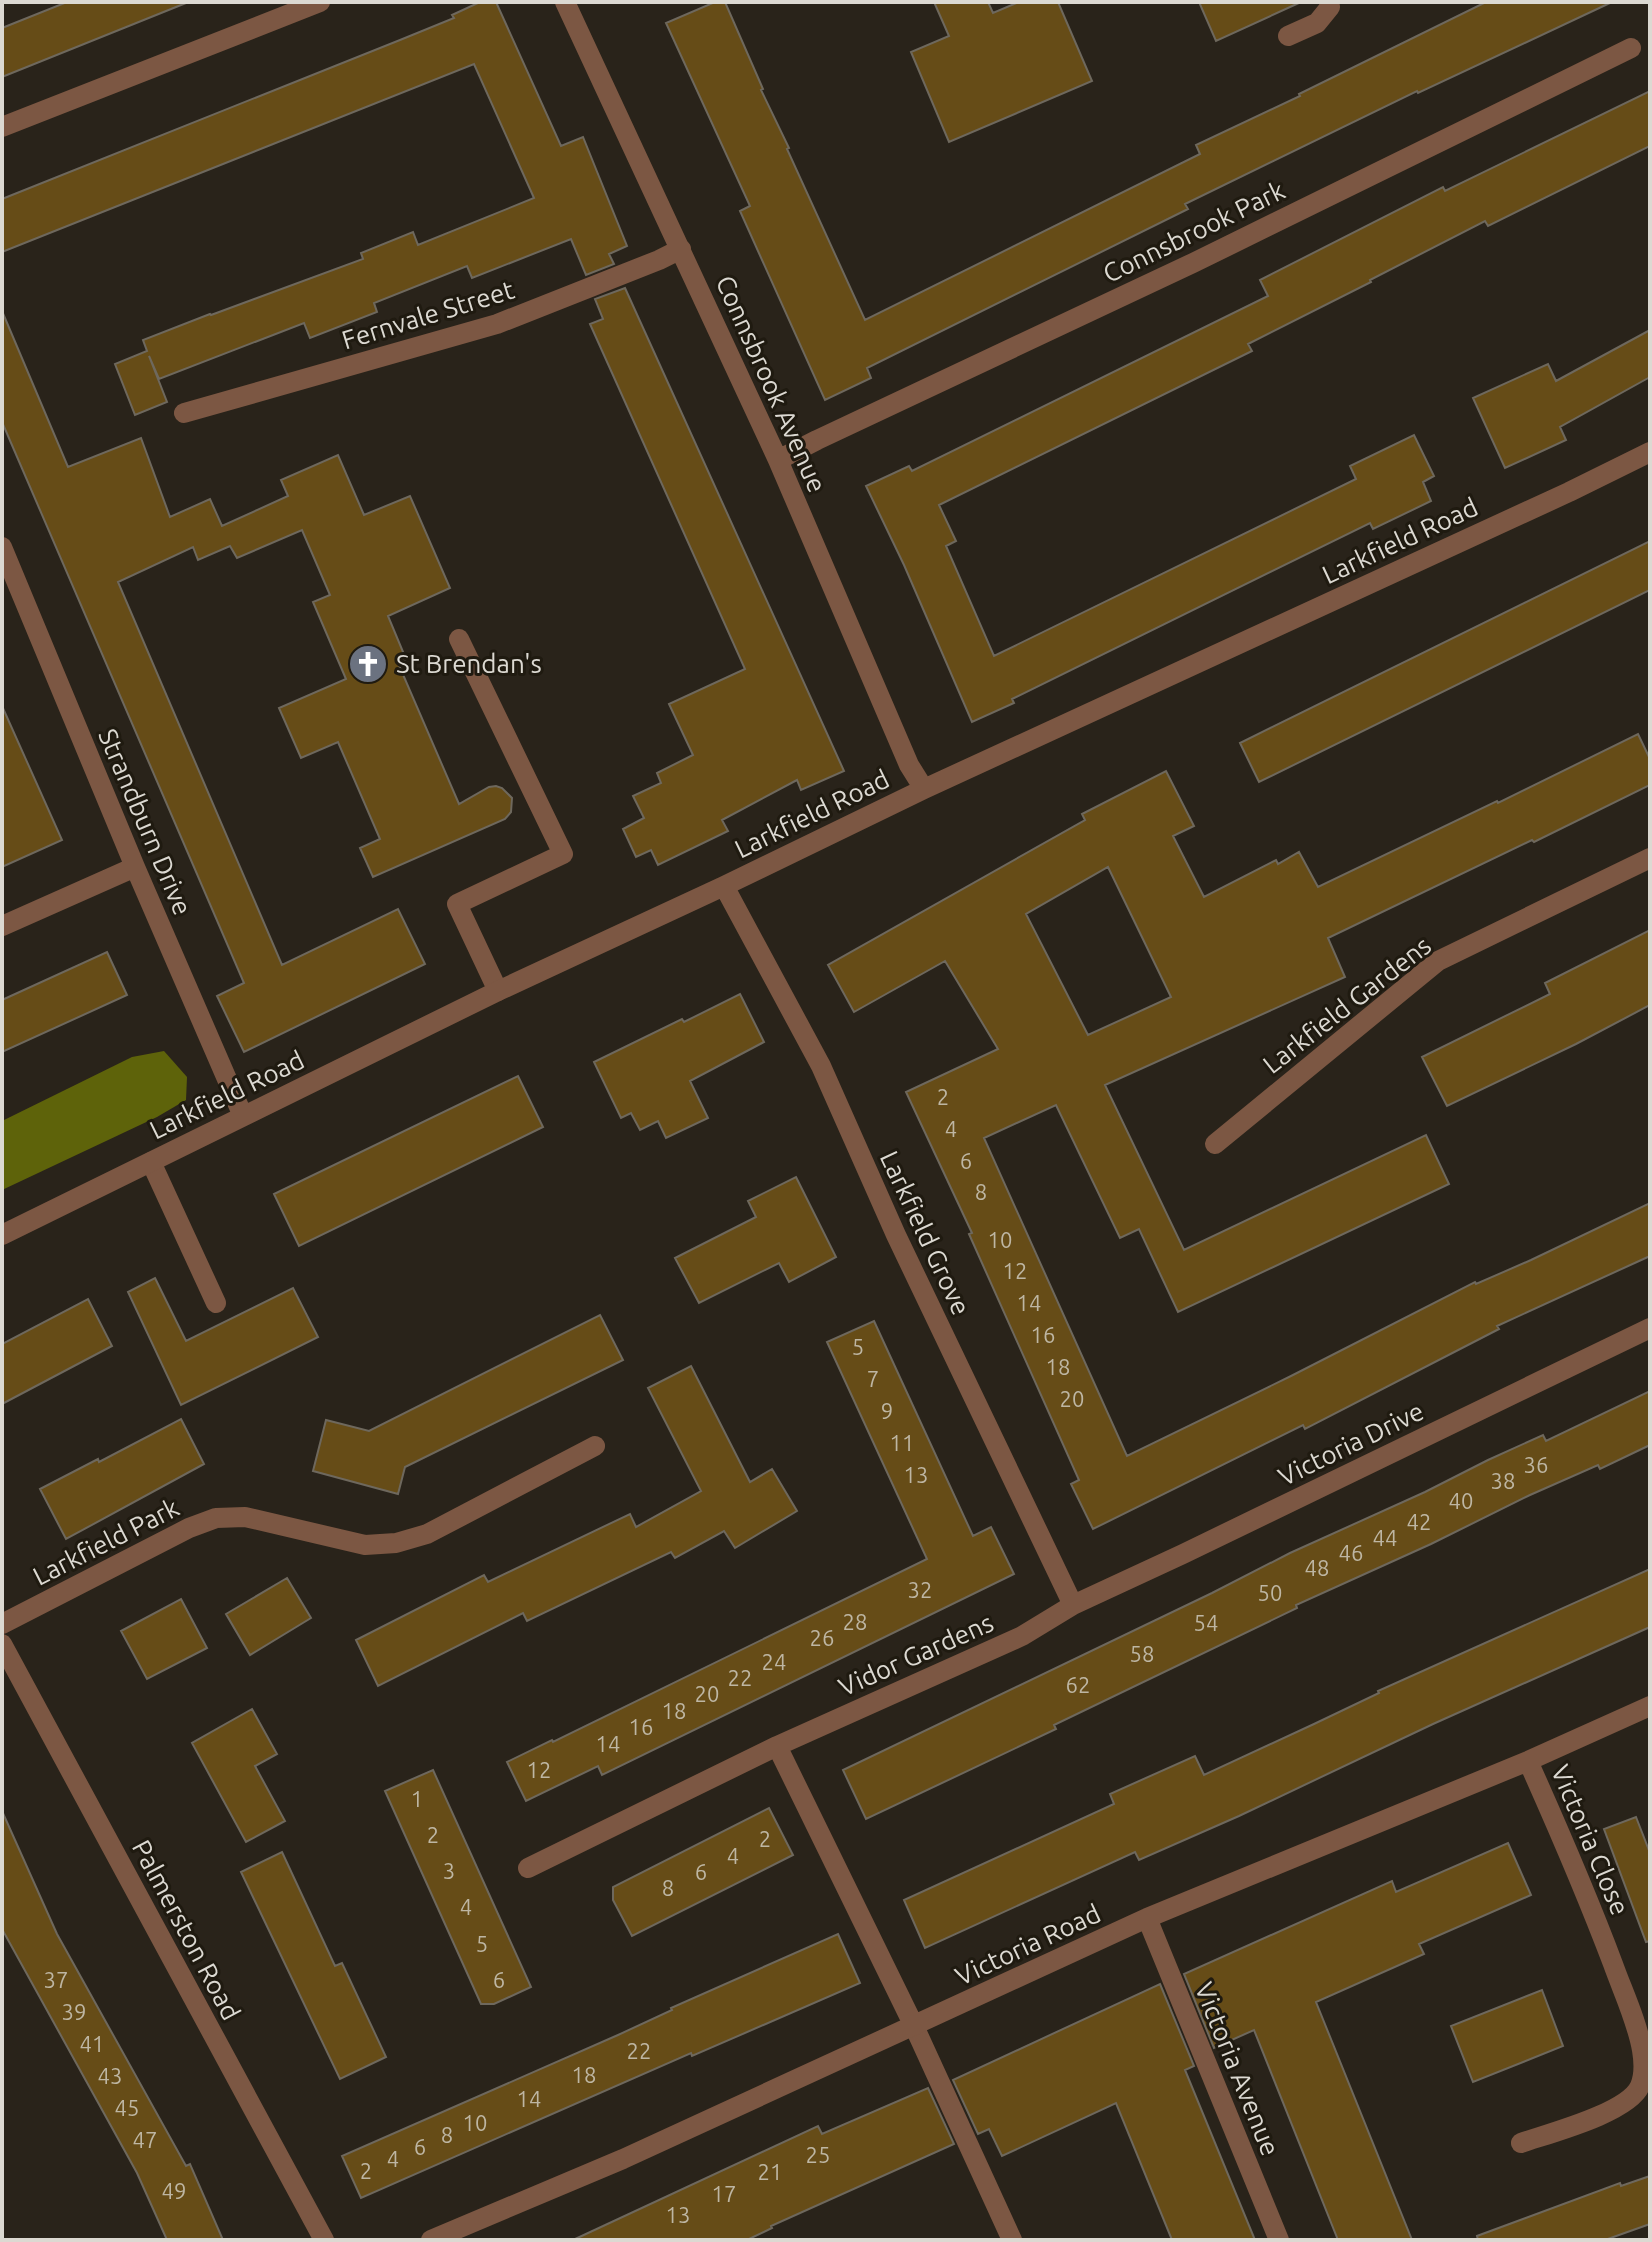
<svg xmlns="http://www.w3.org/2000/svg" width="1652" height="2242" viewBox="0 0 1652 2242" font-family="Ubuntu,sans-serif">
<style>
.forest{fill:#5e630a}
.building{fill:#664c17;stroke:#6e685d;stroke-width:2;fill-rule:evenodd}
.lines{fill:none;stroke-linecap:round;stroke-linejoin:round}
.service{stroke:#7c5743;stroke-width:20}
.minor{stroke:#7c5743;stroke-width:20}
.labels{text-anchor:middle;stroke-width:6;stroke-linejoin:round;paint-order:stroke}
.number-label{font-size:22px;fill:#beb6a3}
.street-label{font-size:26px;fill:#dcd9d2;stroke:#1f1a10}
.poi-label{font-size:26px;fill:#dcd9d2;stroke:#1f1a10;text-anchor:start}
</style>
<rect width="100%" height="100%" fill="#29231a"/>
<path class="forest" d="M 164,1051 L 187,1077 L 186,1100 L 157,1117 L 2,1190 L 2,1121 L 132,1057 Z"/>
<path class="building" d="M 67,2 L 186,2 L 186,3 L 2,77 L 2,28 Z
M 480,2 L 496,2 L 561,146 L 583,137 L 627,246 L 609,254 L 614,264 L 586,275 L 571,239 L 472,278 L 467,266 L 374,303 L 377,312 L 310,338 L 304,323 L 159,379 L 149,356 L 167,402 L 135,415 L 115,364 L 147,351 L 143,340 L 210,314 L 211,315 L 363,259 L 361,253 L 413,232 L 418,245 L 534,198 L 474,64 L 2,252 L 2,199 L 400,40 L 454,18 L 452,15 Z
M 715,2 L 725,2 L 763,89 L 761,90 L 789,148 L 787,149 L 865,320 L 1200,154 L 1196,145 L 1300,96 L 1299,94 L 1486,2 L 1612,2 L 1418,93 L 1417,91 L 1185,204 L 1188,209 L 867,368 L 871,378 L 825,400 L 740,211 L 750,206 L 666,23 Z
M 934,2 L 988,2 L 993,13 L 1019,2 L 1058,2 L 1092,81 L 949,142 L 911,52 L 949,36 Z
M 1199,2 L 1301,2 L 1216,41 Z
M 1650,91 L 1650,146 L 1488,226 L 1485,221 L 1370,280 L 1371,282 L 1248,344 L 1252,351 L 939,505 L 956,541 L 946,546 L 994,656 L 1356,479 L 1350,466 L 1414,435 L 1434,476 L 1423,482 L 1431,501 L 1373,529 L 1370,523 L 1012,699 L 1014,703 L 972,722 L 904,565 L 866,486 L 909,466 L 912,471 L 1268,296 L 1260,280 L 1443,187 L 1445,191 Z
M 625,288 L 844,771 L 801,790 L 797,780 L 722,820 L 728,831 L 658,865 L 651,850 L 636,857 L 623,829 L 644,818 L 633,796 L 661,783 L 657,773 L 693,755 L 669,704 L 745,669 L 590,324 L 603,319 L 595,299 Z
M 2,311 L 68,467 L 141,438 L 170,517 L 210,499 L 222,526 L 288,496 L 281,480 L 338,455 L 364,515 L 410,496 L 450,588 L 388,616 L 406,659 L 398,663 L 459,804 L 489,787 L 496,786 L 502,788 L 512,798 L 511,812 L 505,819 L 373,877 L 360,848 L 380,839 L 338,742 L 301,758 L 279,708 L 346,679 L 313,602 L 330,595 L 302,530 L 237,558 L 230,546 L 198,560 L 193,547 L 118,582 L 282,965 L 398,909 L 425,964 L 244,1052 L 217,996 L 244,983 L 2,422 Z
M 1650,330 L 1650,377 L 1560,427 L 1566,440 L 1505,468 L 1473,398 L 1548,364 L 1556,381 Z
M 1650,541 L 1650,590 L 1259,782 L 1240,743 Z
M 2,706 L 62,840 L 2,867 Z
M 1638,734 L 1650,759 L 1650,785 L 1534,842 L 1532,840 L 1328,938 L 1345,977 L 1105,1085 L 1184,1250 L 1426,1135 L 1449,1184 L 1178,1312 L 1139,1229 L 1120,1238 L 1056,1105 L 984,1138 L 1127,1456 L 1291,1376 L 1475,1282 L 1476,1284 L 1531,1260 L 1650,1203 L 1650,1256 L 1497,1326 L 1499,1329 L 1305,1429 L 1303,1425 L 1093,1529 L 1071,1484 L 1079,1480 L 969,1234 L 972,1233 L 906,1092 L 998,1049 L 945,961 L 854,1012 L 828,965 L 1085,820 L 1082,814 L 1166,771 L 1194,826 L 1173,836 L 1204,897 L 1276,860 L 1278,864 L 1299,852 L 1318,887 L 1497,801 L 1498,803 ZM 1108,867 L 1171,997 L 1088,1035 L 1026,914 Z
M 1650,930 L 1650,1005 L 1576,1044 L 1447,1106 L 1422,1057 L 1550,994 L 1545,983 Z
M 107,952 L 127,995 L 2,1052 L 2,1000 Z
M 740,994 L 764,1042 L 690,1081 L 708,1118 L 666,1138 L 658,1121 L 640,1130 L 631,1113 L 621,1118 L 594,1062 L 682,1019 L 684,1022 Z
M 518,1076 L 543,1127 L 299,1246 L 274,1194 Z
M 796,1177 L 836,1257 L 789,1282 L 779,1263 L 699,1303 L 675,1258 L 756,1217 L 748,1201 Z
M 155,1278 L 186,1341 L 293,1288 L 318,1337 L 181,1405 L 128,1292 Z
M 88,1299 L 112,1346 L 2,1404 L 2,1344 Z
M 600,1315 L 623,1360 L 405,1467 L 398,1494 L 313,1471 L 326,1420 L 369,1431 Z
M 874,1321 L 973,1536 L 991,1527 L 1014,1574 L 602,1775 L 598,1766 L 526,1801 L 507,1762 L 552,1740 L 553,1742 L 927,1559 L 827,1342 Z
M 691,1366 L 750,1482 L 772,1469 L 797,1511 L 735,1548 L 724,1531 L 675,1558 L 671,1552 L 527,1621 L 523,1613 L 378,1686 L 356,1640 L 484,1575 L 488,1582 L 630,1514 L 636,1527 L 701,1491 L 648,1388 Z
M 1650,1391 L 1650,1445 L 1600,1469 L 1598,1465 L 1530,1495 L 1431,1544 L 1296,1605 L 1297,1608 L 1054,1725 L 1056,1729 L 866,1819 L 843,1770 L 1212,1593 L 1290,1553 L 1425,1492 L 1488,1460 L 1543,1435 L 1546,1441 Z
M 181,1419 L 204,1464 L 66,1539 L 40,1489 L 98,1459 L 99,1462 Z
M 1650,1569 L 1650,1627 L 1433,1724 L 1239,1816 L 1139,1860 L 1135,1852 L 925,1948 L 904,1900 L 1114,1804 L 1110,1794 L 1195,1756 L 1204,1775 L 1314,1724 L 1379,1693 L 1378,1691 Z
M 287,1578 L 311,1618 L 250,1655 L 226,1614 Z
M 181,1599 L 207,1648 L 147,1679 L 121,1631 Z
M 252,1709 L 277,1754 L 255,1766 L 285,1821 L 246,1842 L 192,1743 Z
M 433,1770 L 531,1987 L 494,2004 L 481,2004 L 385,1791 Z
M 769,1808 L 793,1855 L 632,1936 L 613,1900 L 613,1887 Z
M 2,1811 L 57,1934 L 186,2166 L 190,2164 L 223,2240 L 167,2240 L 137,2173 L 2,1929 Z
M 1636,1817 L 1650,1853 L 1650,1941 L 1646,1942 L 1604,1829 Z
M 1508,1843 L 1531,1895 L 1419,1944 L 1424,1954 L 1316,2002 L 1412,2240 L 1338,2240 L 1254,2030 L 1214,2048 L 1184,1974 L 1392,1881 L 1396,1892 Z
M 282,1852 L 335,1966 L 342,1963 L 386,2057 L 340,2079 L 241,1872 Z
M 838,1934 L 860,1983 L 692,2056 L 691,2053 L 361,2198 L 342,2156 L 618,2035 L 672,2010 L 671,2008 Z
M 1160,1984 L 1194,2066 L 1185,2070 L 1255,2240 L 1172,2240 L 1116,2103 L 1002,2156 L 989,2129 L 978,2134 L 953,2080 Z
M 1542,1990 L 1563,2046 L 1473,2082 L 1451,2026 Z
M 928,2088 L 954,2144 L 771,2226 L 772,2228 L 747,2240 L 573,2240 L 818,2126 L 822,2134 Z
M 1650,2176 L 1650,2224 L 1605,2240 L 1478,2240 L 1477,2236 L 1620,2183 L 1621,2186 Z"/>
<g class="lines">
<path class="service" d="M 459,639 L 563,854 L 457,904 L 498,991
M 151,1162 L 216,1303
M 914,2026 L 1012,2240"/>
<path class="minor" d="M 565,2 L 778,460 L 909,765 L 924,789
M 1288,36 L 1317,23 L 1330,7 L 1329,2
M 2,127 L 320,2
M 184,413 L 497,324 L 659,260 L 681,249
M 778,460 L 817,440 L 1193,263 L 1631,48
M 2,547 L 135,867 L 243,1116
M 724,886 L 821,1066 L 896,1235 L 1073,1605
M 2,926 L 135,867
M 1215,1144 L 1438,961 L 1650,858
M 2,1235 L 498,991 L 724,886 L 924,789 L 1569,492 L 1650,452
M 2,1624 L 189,1528 L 216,1518 L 245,1517 L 365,1545 L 396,1543 L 427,1534 L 595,1446
M 2,1644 L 324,2240
M 777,1746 L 914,2026
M 528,1868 L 777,1746 L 1022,1636 L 1073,1605 L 1183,1554 L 1650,1328
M 1147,1918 L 1279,2240
M 1521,2143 C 1550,2133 1628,2113 1640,2086 C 1645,2074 1644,2062 1642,2050 C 1637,2021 1623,1992 1613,1964 C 1587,1895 1558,1828 1528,1761
M 431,2240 L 623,2159 L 1147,1918 L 1528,1761 L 1650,1706"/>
</g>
<defs>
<g id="church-disc" transform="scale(2)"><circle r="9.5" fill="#6b7280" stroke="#1f1a10"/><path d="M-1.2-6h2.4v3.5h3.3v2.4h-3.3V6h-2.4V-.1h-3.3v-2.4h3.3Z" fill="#fff"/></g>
</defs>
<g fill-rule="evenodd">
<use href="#church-disc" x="368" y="664"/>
</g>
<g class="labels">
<g class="number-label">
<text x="943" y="1105">2</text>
<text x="951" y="1137">4</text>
<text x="966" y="1169">6</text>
<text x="981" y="1200">8</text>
<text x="1000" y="1248">10</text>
<text x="1015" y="1279">12</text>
<text x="1029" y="1311">14</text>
<text x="1043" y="1343">16</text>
<text x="858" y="1355">5</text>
<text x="1058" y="1375">18</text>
<text x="873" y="1387">7</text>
<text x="1072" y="1407">20</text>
<text x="887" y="1419">9</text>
<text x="902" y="1451">11</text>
<text x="1536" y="1473">36</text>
<text x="916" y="1483">13</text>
<text x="1503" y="1489">38</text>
<text x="1461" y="1509">40</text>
<text x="1419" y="1530">42</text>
<text x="1385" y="1546">44</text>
<text x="1351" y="1561">46</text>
<text x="1317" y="1576">48</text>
<text x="920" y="1598">32</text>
<text x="1270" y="1601">50</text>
<text x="855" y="1630">28</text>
<text x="1206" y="1631">54</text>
<text x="822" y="1646">26</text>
<text x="1142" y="1662">58</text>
<text x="774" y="1670">24</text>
<text x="740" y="1686">22</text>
<text x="1078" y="1693">62</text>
<text x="707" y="1702">20</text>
<text x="674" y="1719">18</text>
<text x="641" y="1735">16</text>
<text x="608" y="1752">14</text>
<text x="539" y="1778">12</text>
<text x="417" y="1807">1</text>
<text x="433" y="1843">2</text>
<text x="765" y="1847">2</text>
<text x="733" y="1864">4</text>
<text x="449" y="1879">3</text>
<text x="701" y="1880">6</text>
<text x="668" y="1896">8</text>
<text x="466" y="1915">4</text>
<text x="482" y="1952">5</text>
<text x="56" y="1988">37</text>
<text x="499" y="1988">6</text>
<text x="74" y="2020">39</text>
<text x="92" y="2052">41</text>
<text x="639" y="2059">22</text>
<text x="584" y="2083">18</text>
<text x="110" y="2084">43</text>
<text x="529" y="2107">14</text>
<text x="127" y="2116">45</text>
<text x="475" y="2131">10</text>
<text x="447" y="2143">8</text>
<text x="145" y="2148">47</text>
<text x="420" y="2155">6</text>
<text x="818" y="2163">25</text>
<text x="393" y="2167">4</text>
<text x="366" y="2179">2</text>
<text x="770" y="2180">21</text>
<text x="174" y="2199">49</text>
<text x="724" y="2202">17</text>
<text x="678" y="2223">13</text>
</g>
<g class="street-label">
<text transform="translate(1194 232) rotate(-26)" y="9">Connsbrook Park</text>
<text transform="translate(428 315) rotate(-17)" y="9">Fernvale Street</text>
<text transform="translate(771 384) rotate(66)" y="9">Connsbrook Avenue</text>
<text transform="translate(1400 541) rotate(-25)" y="9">Larkfield Road</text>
<text transform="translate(812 814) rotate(-26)" y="9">Larkfield Road</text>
<text transform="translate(145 822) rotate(67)" y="9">Strandburn Drive</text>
<text transform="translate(1347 1005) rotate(-38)" y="9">Larkfield Gardens</text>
<text transform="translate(227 1095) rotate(-26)" y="9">Larkfield Road</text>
<text transform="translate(925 1233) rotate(65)" y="9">Larkfield Grove</text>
<text transform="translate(1351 1444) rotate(-26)" y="9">Victoria Drive</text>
<text transform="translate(106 1542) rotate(-27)" y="9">Larkfield Park</text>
<text transform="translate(916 1655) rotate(-24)" y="9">Vidor Gardens</text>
<text transform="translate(1590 1840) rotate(67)" y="9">Victoria Close</text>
<text transform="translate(186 1930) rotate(62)" y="9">Palmerston Road</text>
<text transform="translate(1028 1945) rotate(-25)" y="9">Victoria Road</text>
<text transform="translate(1237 2069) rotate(68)" y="9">Victoria Avenue</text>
</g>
<g class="poi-label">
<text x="396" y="673">St Brendan's</text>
</g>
</g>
<rect width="1652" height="2242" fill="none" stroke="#dcd9d2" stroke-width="8"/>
</svg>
